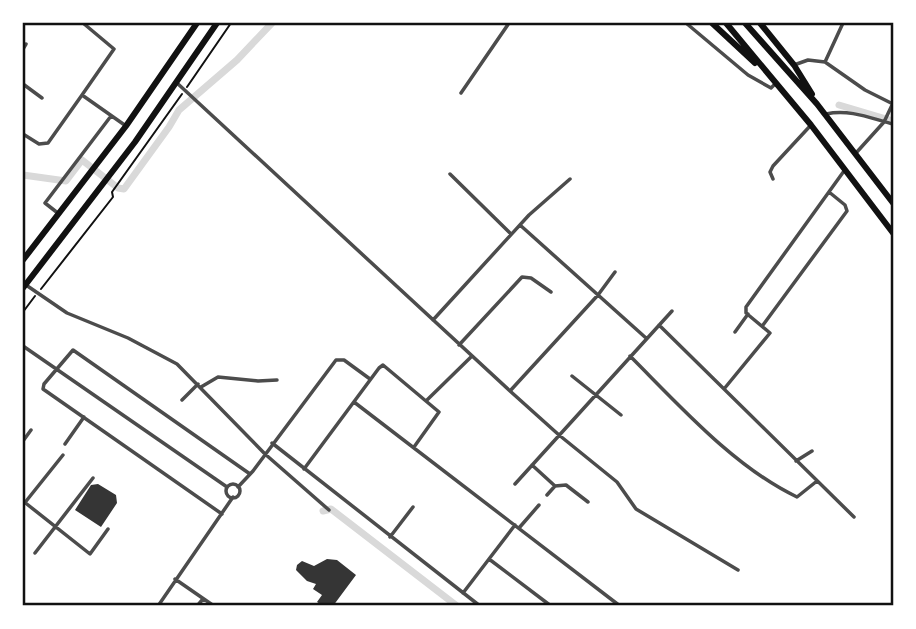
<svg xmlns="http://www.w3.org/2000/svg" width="916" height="629" viewBox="0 0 916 629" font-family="Ubuntu,sans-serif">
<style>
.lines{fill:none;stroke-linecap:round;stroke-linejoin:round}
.canal{stroke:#d9d9d9;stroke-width:7}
.building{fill:#353535}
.path{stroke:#111;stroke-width:2}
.minor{stroke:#4c4c4c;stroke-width:3.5}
.primary{stroke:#111;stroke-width:6}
.neatline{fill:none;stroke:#111;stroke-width:2.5}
</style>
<rect width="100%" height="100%" fill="#fff"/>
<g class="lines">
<path class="canal" d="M 839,105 L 893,121
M 23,175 L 66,181 L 82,160 L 118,188 L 124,189 L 169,127 L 179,110 L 237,60 L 272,23
M 323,511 L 331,509 L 457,606"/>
</g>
<path class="building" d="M 98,484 L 116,495 L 117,503 L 101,527 L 75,510 L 91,485 Z
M 327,559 L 337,560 L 356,575 L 333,606 L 323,606 L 317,602 L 322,595 L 313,589 L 316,584 L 307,581 L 296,570 L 297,565 L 302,561 L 314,566 Z"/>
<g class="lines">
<path class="path" d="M 187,87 L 231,23
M 41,289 L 113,197 L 112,192 L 182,94
M 23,312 L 35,296"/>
<path class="minor" d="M 686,23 L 748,75 L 771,88 L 775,84
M 892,23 L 893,24
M 23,49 L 26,44
M 825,62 L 843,23
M 794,65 L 808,60 L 825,62 L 865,90 L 893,104
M 177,83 L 510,391 L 559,435 L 617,482 L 636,509 L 738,570
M 23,84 L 42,98
M 461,93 L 509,23
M 82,95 L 114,49 L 83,23
M 826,114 C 850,109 870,118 893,124
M 23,134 L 39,144 L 48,143 L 82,95 L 126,126
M 856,153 L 884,122 L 893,103
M 450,174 L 511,234
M 773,179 L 770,172 L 773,166 L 811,125
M 59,214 L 45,203 L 111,116
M 520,225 L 646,338
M 26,285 L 67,313 L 128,338 L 177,364 L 265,454 L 329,510
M 433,320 L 529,215 L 570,179
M 659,325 L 854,517
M 763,325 L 847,211 L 845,205 L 829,192
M 735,332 L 748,314
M 459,345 L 522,277 L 531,278 L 551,292
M 23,346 L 227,487
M 630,356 C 679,405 734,467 797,497 L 817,481
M 572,376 L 621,415
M 201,387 L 218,377 L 258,381 L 277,380
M 724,389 L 770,333 L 746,313 L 746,307 L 844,171
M 510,391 L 598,295 L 615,272
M 182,400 L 198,384
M 427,400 L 472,356
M 354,402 L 620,606
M 23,441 L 31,430
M 272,443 L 480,606
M 65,444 L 84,417
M 796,461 L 812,451
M 532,465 L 555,486
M 304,469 L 379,368 L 383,365 L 439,412 L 414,447
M 515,484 L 672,311
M226 491a7 7 0 1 1 14 0a7 7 0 1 1-14 0Z
M 238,487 L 253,471 L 336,360 L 344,360 L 370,379
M 547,495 L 555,486 L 566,485 L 588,502
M 23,501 L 90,554 L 108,529
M 23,505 L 63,455
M 222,514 L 43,389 L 44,384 L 73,350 L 250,474
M 515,525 L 489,559 L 551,606
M 519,528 L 539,505
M 390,537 L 413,507
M 35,553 L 93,478
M 175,579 L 214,606
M 463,593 L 489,559
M 158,606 L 233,497
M 197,606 L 203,599"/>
<path class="primary" d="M 712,23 L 755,63
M 726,23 L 811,125 L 893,233
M 745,23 L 817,104 L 893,203
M 760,23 L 794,65 L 812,94
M 23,260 L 126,126 L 197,23
M 23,288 L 135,142 L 217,23"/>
</g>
<rect width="916" height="629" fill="none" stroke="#ffffff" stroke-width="49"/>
<rect x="24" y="24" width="868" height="580" class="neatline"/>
</svg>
